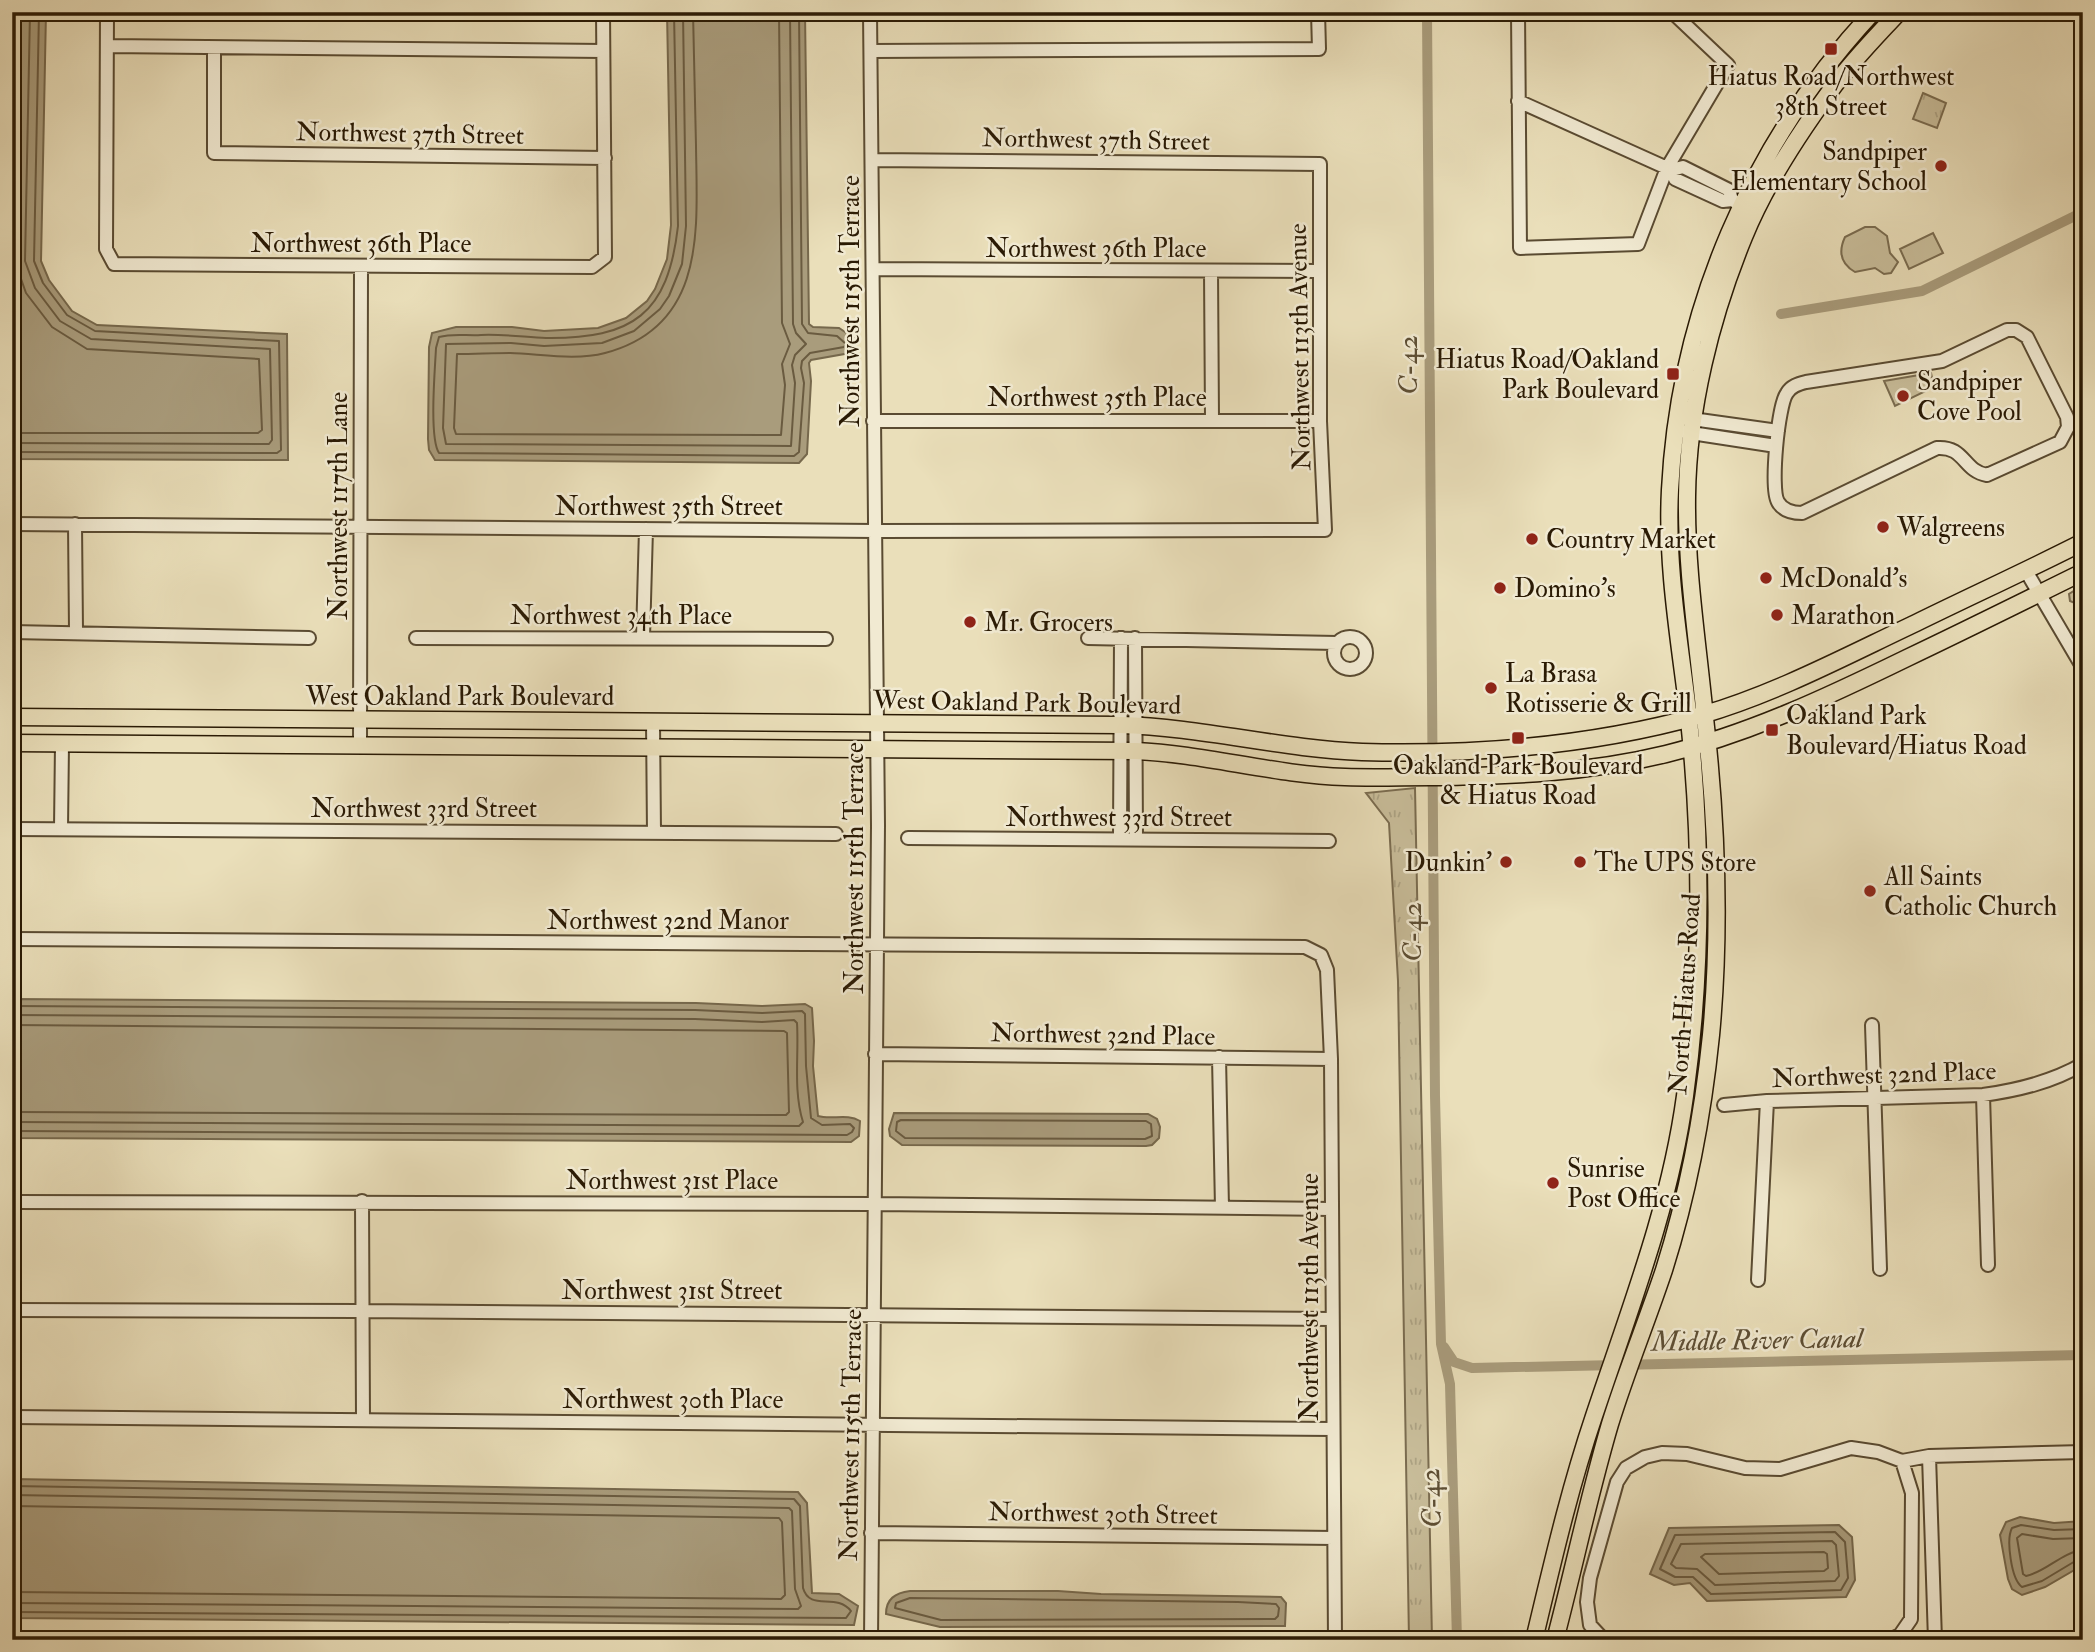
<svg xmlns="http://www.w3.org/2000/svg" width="2095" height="1652" viewBox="0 0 2095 1652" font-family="'IM FELL Double Pica',serif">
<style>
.grass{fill:url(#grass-dots);stroke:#7a6c50;stroke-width:2}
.park{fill:url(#park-tufts);stroke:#7a6c50;stroke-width:2}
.garden{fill:#c9be9b;stroke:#7a6c50;stroke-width:2}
.water{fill:#a99c7c;stroke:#76684c;stroke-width:2}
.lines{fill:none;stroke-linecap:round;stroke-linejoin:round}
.shore{stroke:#6a5b40;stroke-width:2}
.canal{stroke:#a99c7c;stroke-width:10}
.minor-casing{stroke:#5a4b32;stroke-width:16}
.major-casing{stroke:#2a1a04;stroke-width:19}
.minor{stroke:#f1ead2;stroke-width:12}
.major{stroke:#eadfba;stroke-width:16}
.poi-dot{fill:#8f2418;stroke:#f1ead2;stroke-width:2.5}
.labels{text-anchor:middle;stroke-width:5;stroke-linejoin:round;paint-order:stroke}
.poi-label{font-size:26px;fill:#2a1a04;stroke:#f1ead2;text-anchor:start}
.street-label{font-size:26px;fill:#2a1a04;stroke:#f1ead2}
.water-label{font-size:28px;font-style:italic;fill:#5d4e34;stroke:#f1ead2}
</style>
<defs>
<pattern id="grass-dots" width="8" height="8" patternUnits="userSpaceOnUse" patternTransform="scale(1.75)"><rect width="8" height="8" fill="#c9be9b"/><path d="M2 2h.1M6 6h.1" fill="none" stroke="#ada384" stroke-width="1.8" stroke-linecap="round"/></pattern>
<pattern id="park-tufts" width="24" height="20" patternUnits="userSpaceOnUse" patternTransform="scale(1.75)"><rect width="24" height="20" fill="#c9be9b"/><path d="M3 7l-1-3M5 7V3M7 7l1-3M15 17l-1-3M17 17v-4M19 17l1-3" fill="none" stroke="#ada384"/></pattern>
</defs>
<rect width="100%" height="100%" fill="#eadfba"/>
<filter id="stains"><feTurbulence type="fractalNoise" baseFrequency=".00286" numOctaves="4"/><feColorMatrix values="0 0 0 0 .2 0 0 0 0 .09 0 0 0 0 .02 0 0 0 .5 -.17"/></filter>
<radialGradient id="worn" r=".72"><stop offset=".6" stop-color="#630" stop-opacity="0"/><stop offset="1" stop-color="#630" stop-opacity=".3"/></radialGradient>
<path class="grass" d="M 2083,585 L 2083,601 L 2077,604 L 2070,601 L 2069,594 Z"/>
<path class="park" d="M 1923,93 L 1946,103 L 1937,128 L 1913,119 Z
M 1415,788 L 1432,1640 L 1409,1640 L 1398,981 L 1389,823 L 1366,793 Z"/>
<path class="garden" d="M 1865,227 L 1875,227 L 1887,236 L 1890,253 L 1898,262 L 1891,273 L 1884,274 L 1875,268 L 1855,272 C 1841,264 1838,252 1845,237 Z
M 1933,233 L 1943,253 L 1909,269 L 1900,249 Z
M 1931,373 L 1934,387 L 1895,406 L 1884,381 Z"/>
<path class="water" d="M 12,12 L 46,12 L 41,261 L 49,280 L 72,311 L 97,325 L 287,334 L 288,460 L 12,459 Z
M 667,12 L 805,12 L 809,324 L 813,327 L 839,328 L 854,338 L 854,347 L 850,353 L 811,360 L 809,363 L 811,381 L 807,454 L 799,463 L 435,460 L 429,450 L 428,439 L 429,347 L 432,333 L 456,327 L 512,327 L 544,331 L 598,328 L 626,318 L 647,301 L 655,289 L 667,259 L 671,225 Z
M 12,999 L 696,1003 L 762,1006 L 805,1004 L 812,1008 L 814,1041 L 813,1066 L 818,1116 C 832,1120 847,1113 860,1121 L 859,1136 L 851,1142 L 12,1138 Z
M 894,1113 L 1148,1114 L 1157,1119 L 1160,1127 L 1159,1138 L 1152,1145 L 1146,1146 L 902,1145 L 890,1136 L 889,1129 Z
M 12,1479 L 798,1492 L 807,1503 L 812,1593 L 839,1594 L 858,1606 L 854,1625 L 12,1618 Z
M 2020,1517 L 2054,1523 L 2083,1521 L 2083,1565 L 2045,1587 L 2022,1595 L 2012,1589 L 2008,1579 L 2000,1535 L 2006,1522 Z
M 1839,1525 L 1852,1537 L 1855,1580 L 1846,1597 L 1707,1601 L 1690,1583 L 1674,1585 L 1650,1574 L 1669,1528 Z
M 910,1591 L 1058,1591 L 1101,1594 L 1281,1597 L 1286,1603 L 1285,1626 L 940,1627 L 886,1614 C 886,1599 895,1593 910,1591 Z"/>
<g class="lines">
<path class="shore" d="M 674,12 L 678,226 C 668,314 633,339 546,338 C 524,337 503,334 481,335 C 467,336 453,333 439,337 L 436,348 C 435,369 429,438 439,453 L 794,456 L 799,452 L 804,383 L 801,368 L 802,361 L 810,353 L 844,347 L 846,344 L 837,336 L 808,333 L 802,324 L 799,12
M 683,12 L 686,226 L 682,264 L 669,296 L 660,309 L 634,331 L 602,343 L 544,346 L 511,343 L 446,344 L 443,428 L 446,444 L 791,446 L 795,383 L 792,365 L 795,355 L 806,344 L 796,333 L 793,324 L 790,12
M 693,12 C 694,57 695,101 696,146 C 697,229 707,326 605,353 C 575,361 541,354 510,353 C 493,353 474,354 457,354 L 454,428 L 456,434 L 781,435 L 785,385 L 782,364 L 790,344 L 782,323 L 779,12
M 12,433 L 258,433 L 262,430 L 259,359 L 87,349 L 52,327 L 26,293 L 15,262 L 19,12
M 12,443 L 269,444 L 272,440 L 270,349 L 91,339 L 60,321 L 35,288 L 25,261 L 30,12
M 12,452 L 277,453 L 281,450 L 279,341 L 95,331 L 67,315 L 43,283 L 34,261 L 39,12
M 12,1006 L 695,1010 L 762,1013 L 802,1011 L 805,1014 L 806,1066 L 811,1118 L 822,1125 L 850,1124 L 854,1128 L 852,1132 L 847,1135 L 12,1131
M 12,1015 L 695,1019 L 762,1022 L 794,1020 L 797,1023 C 799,1056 793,1090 803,1122 L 799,1126 L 12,1122
M 12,1025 L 784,1031 L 787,1033 L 789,1112 L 786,1115 L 12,1112
M 901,1120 L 1146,1121 L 1151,1124 L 1152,1136 L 1145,1139 L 905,1138 L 896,1131 L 897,1122 Z
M 12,1486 L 794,1499 L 800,1506 L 803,1588 C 810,1612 836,1592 851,1611 L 846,1618 L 12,1612
M 12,1495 L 789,1508 L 792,1511 L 795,1589 L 801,1606 L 798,1609 L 12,1603
M 12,1506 L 779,1518 L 782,1522 L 785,1595 L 781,1599 L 12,1592
M 2083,1529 L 2054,1530 L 2021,1525 L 2012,1528 C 2006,1539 2011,1579 2022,1587 L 2042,1581 L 2077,1560 L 2083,1559
M 1835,1532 L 1845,1542 L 1848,1578 L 1841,1590 L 1711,1594 L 1693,1577 L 1675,1577 L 1660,1569 L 1675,1535 Z
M 2083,1538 L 2053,1539 L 2022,1534 L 2017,1538 L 2023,1574 L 2026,1576 C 2046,1572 2062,1552 2083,1550
M 1832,1541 L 1836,1545 L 1839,1576 L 1835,1581 L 1715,1585 L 1697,1569 L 1676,1568 L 1671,1564 L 1681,1544 Z
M 1824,1552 L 1827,1554 L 1828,1568 L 1824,1571 L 1719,1574 L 1701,1557 L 1705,1554 Z
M 910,1598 L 1238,1602 L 1276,1604 L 1279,1608 L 1278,1616 L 1275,1619 L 941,1620 L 895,1608 L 896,1603 Z"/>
<path class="canal" d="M 1427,12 L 1435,1096 L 1441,1344 L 1450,1384 L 1457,1640
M 1781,314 L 1922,291 L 2083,212
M 1444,1347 L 1454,1362 L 1472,1368 L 2083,1355"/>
<g class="minor-casing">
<path id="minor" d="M 107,12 L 106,249 L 114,264 L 592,267 L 605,257 L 603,12
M 870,12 L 878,825 L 871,1640
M 1518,12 L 1520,248 L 1638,244 L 1667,168 L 1728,65 L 1672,12
M 107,46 L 603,51
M 214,48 L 214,153 L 605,158
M 871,51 L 1319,49 L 1318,12
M 1518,101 L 1667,168 L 1672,170 L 1683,167 L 1729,190 L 1732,200
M 1672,170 L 1675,179 L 1723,201 L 1732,200 L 1739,204
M 873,269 L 1319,271
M 1211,271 L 1212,419
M 2007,330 L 2016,330 L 2027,337 L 2067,417 L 2068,427 L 2060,442 L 1987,475 C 1963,471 1965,446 1937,448 L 1802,513 C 1792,513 1783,511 1778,502 C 1770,489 1778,405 1787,393 C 1791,386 1798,384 1806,382 L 1942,361 Z
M 1685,418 L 1778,431
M 873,421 L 1320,421
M 1685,432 L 1776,446
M 12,524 L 875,531 L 1325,530 L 1320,421 L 1320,164 L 872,160
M 75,524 L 76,631
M 2026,571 L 2083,668
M 12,632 L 309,638
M1334 653a16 16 0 1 1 32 0a16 16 0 1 1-32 0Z
M 643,637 L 646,529
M 416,638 L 826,639
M 1088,638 L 1337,643
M 1135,638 L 1136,839
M 653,722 L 654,832
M 360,746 L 361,266
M 12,829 L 836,834
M 61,829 L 62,744
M 908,838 L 1329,841
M 1120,839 L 1121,638
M 12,939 L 1305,947 L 1321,955 L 1327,970 L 1331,1059 L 1335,1640
M 1872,1025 L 1880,1269
M 875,1054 L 1331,1059
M 1219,1057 L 1222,1208
M 1983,1095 L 1988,1265
M 1724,1105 L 1767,1101 L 1983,1095 C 2019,1090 2052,1082 2083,1064
M 362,1201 L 363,1420
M 12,1202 L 876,1204 L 1331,1209
M 1758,1280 L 1767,1101
M 12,1310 L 361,1311 L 1332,1319
M 12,1417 L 1333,1429
M 1929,1456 L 1935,1640
M 871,1533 L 1334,1538
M 1604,1640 L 1590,1625 L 1587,1602 L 1590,1578 L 1617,1482 L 1626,1468 L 1645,1457 L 1662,1453 L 1687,1454 L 1745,1468 L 1780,1469 L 1851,1448 L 1878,1452 L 1902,1461 L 1929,1456 L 2083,1452
M 1890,1640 L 1900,1635 L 1911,1619 L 1912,1493 L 1902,1461"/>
</g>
<g class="major-casing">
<path id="major" d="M 12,717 L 1120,725 C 1202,727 1281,749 1362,752 C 1477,755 1592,746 1702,715 C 1777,693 1846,656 1916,623 C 1971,596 2028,570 2083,542
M 12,743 L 1136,751 C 1206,754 1275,775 1345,777 C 1374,778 1402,777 1430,777 C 1510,776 1588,773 1666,754 C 1751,733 1829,696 1907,658 C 1966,630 2024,601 2083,572
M 1534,1640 C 1552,1565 1569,1490 1594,1416 C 1629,1311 1670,1207 1685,1096 C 1702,973 1702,844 1689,720 C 1680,643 1666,568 1670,490 C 1679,312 1751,143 1873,12
M 1555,1640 C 1574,1568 1589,1495 1610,1424 C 1626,1372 1647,1321 1664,1270 C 1688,1194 1703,1114 1711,1035 C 1721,929 1717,823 1705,718 C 1698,644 1686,571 1687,496 C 1688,409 1711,317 1744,237 C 1765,185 1798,135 1831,90 C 1851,62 1876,37 1899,12"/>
</g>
<use href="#minor" class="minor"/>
<use href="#major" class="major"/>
</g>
<g class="poi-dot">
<rect x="1824" y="42" width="14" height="14" rx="3.5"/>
<circle cx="1941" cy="166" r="7"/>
<rect x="1666" y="367" width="14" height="14" rx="3.5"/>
<circle cx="1903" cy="396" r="7"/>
<circle cx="1883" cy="527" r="7"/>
<circle cx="1532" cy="539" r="7"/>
<circle cx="1766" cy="578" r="7"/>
<circle cx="1500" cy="588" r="7"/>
<circle cx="1777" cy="615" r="7"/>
<circle cx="970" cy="622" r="7"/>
<circle cx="1491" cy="688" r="7"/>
<rect x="1765" y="723" width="14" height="14" rx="3.5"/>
<rect x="1511" y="731" width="14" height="14" rx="3.5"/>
<circle cx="1506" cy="862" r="7"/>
<circle cx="1580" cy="862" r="7"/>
<circle cx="1870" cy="891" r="7"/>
<circle cx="1553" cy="1183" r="7"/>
</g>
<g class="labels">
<g class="poi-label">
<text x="1831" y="85" text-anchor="middle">Hiatus Road/Northwest<tspan x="1831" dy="30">38th Street</tspan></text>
<text x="1927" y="160" text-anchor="end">Sandpiper<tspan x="1927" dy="30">Elementary School</tspan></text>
<text x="1659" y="368" text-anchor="end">Hiatus Road/Oakland<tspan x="1659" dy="30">Park Boulevard</tspan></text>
<text x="1917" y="390">Sandpiper<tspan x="1917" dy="30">Cove Pool</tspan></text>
<text x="1897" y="536">Walgreens</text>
<text x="1546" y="548">Country Market</text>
<text x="1780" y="587">McDonald's</text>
<text x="1514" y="597">Domino's</text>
<text x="1791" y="624">Marathon</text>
<text x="984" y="631">Mr. Grocers</text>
<text x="1505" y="682">La Brasa<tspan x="1505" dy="30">Rotisserie &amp; Grill</tspan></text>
<text x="1786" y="724">Oakland Park<tspan x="1786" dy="30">Boulevard/Hiatus Road</tspan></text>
<text x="1518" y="774" text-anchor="middle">Oakland Park Boulevard<tspan x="1518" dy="30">&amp; Hiatus Road</tspan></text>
<text x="1492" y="871" text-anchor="end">Dunkin'</text>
<text x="1594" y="871">The UPS Store</text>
<text x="1884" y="885">All Saints<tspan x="1884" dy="30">Catholic Church</tspan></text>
<text x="1567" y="1177">Sunrise<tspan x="1567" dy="30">Post Office</tspan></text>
</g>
<g class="street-label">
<text transform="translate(410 133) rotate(1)" y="9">Northwest 37th Street</text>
<text transform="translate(1096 139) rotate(1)" y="9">Northwest 37th Street</text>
<text x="361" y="252">Northwest 36th Place</text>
<text x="1096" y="257">Northwest 36th Place</text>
<text transform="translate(850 301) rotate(-90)" y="9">Northwest 115th Terrace</text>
<text transform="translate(1299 347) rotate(-91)" y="9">Northwest 113th Avenue</text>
<text x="1097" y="406">Northwest 35th Place</text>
<text transform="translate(338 506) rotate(-90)" y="9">Northwest 117th Lane</text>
<text x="669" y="515">Northwest 35th Street</text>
<text x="621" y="624">Northwest 34th Place</text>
<text x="460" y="705">West Oakland Park Boulevard</text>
<text transform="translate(1027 702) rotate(1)" y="9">West Oakland Park Boulevard</text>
<text x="424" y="817">Northwest 33rd Street</text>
<text x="1119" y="826">Northwest 33rd Street</text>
<text transform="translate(854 868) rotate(-90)" y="9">Northwest 115th Terrace</text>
<text x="668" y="929">Northwest 32nd Manor</text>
<text transform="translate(1684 994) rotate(-86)" y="9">North Hiatus Road</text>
<text transform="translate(1103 1034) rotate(1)" y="9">Northwest 32nd Place</text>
<text transform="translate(1884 1074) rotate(-2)" y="9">Northwest 32nd Place</text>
<text x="672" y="1189">Northwest 31st Place</text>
<text x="672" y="1299">Northwest 31st Street</text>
<text transform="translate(1309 1297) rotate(-90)" y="9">Northwest 113th Avenue</text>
<text x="673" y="1408">Northwest 30th Place</text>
<text transform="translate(850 1435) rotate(-89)" y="9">Northwest 115th Terrace</text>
<text transform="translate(1103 1513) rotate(1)" y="9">Northwest 30th Street</text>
</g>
<g class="water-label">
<text transform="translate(1407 365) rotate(-90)" y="10">C-42</text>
<text transform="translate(1411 932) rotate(-90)" y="10">C-42</text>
<text transform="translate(1757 1339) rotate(-1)" y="10">Middle River Canal</text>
<text transform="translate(1430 1498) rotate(-92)" y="10">C-42</text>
</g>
</g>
<rect width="2095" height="1652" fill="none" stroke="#eadfba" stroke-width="42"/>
<rect x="14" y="14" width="2067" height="1624" fill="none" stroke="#2a1a04" stroke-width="3.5"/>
<rect x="21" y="21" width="2053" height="1610" fill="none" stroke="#2a1a04" stroke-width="2"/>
<rect width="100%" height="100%" filter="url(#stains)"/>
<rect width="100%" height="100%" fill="url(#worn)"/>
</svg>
